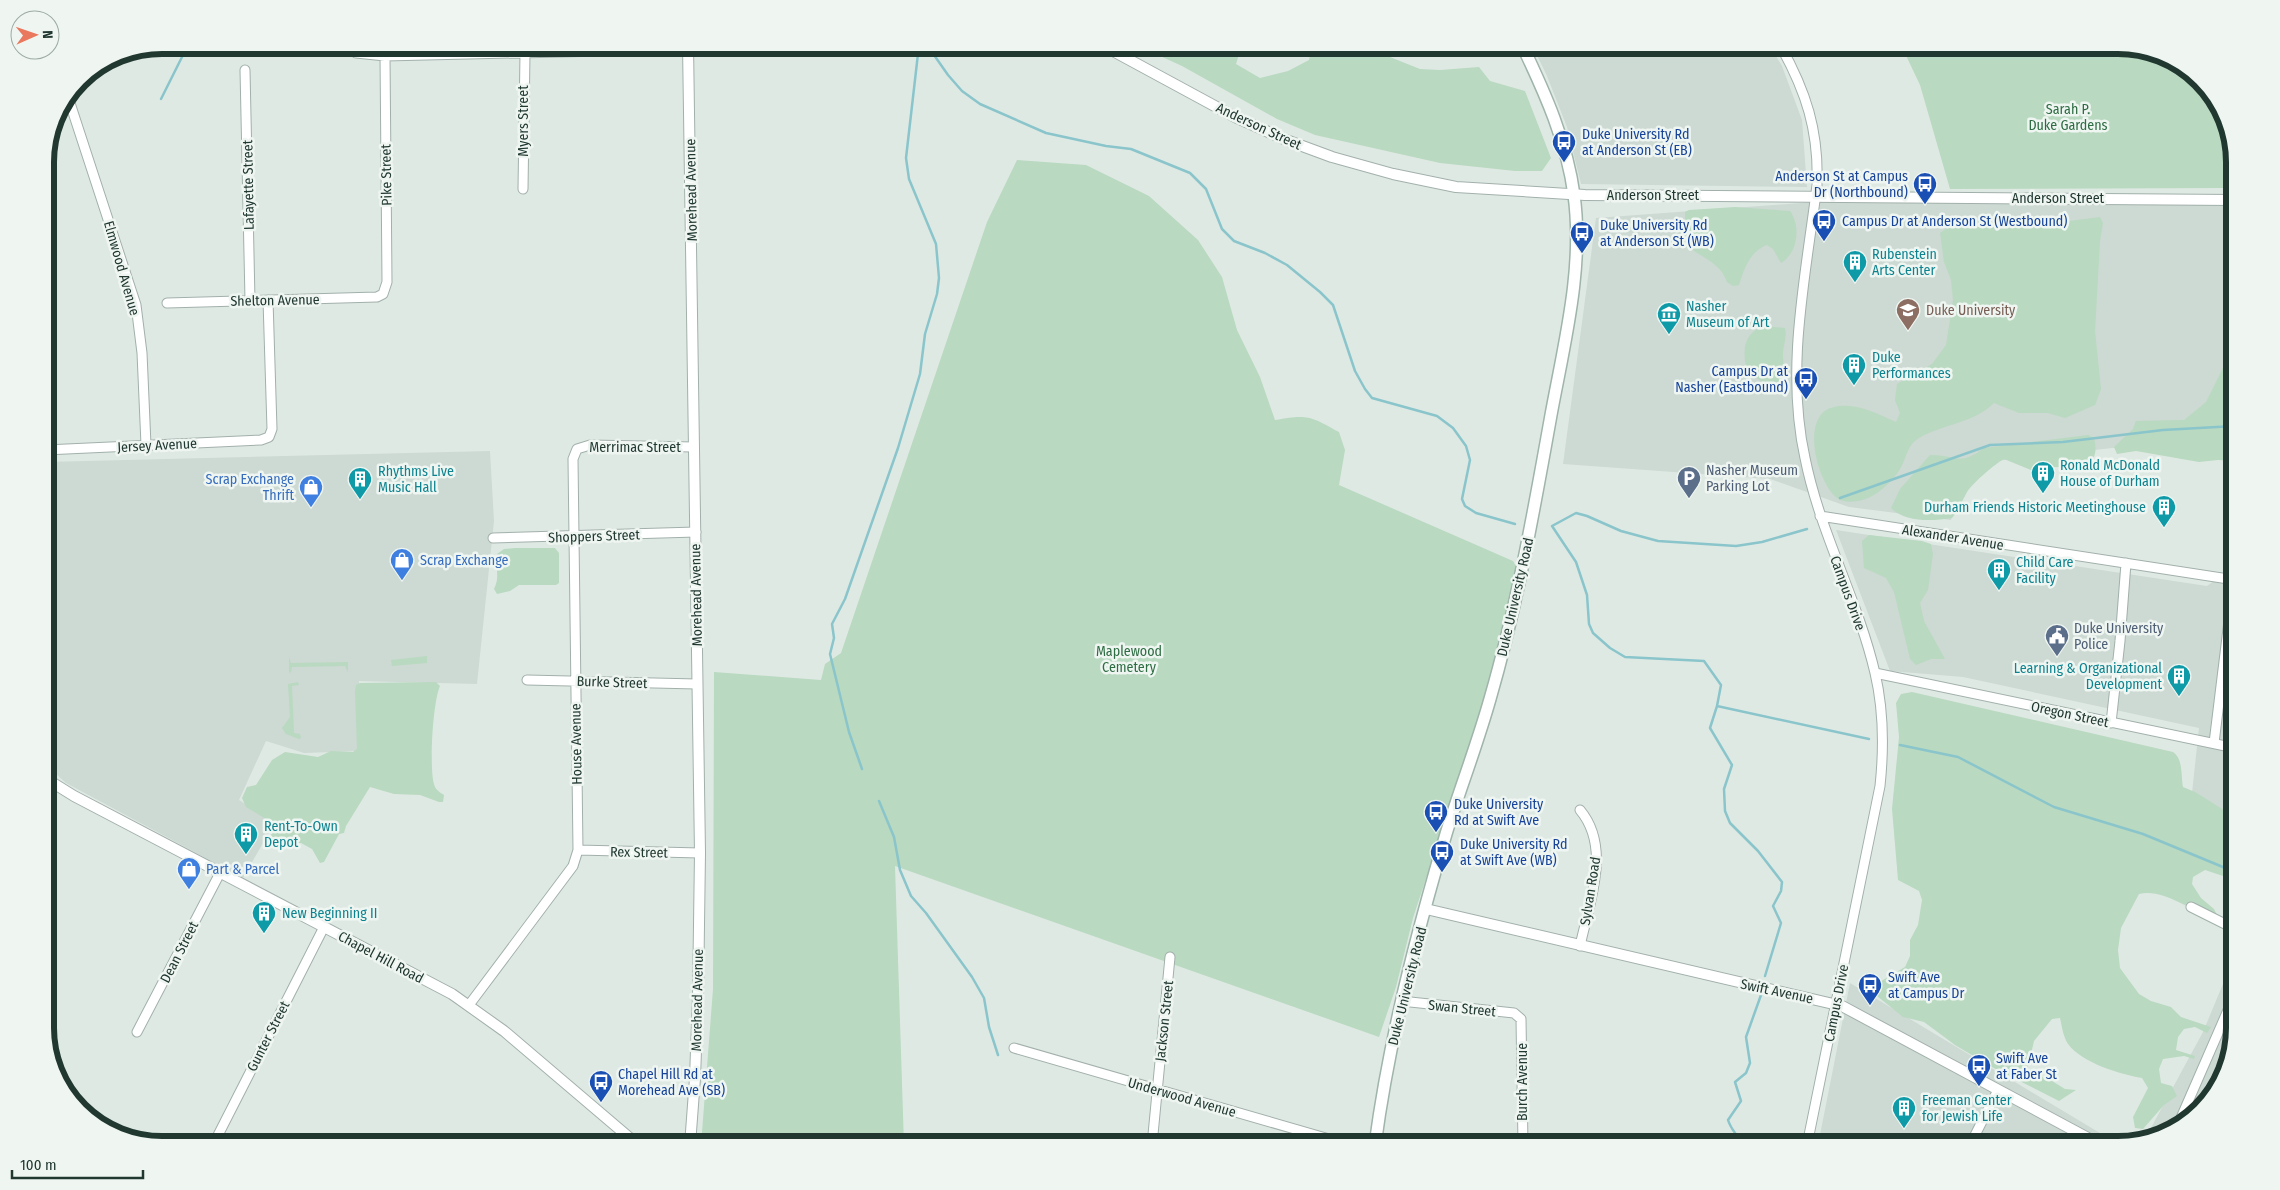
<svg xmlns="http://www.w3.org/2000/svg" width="2280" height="1190" viewBox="0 0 2280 1190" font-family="'Fira Sans Condensed',sans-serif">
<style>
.built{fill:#cdd9d3}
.green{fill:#b9d9c0}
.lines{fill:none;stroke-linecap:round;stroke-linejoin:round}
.stream{stroke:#8ac5cb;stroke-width:2.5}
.minor-casing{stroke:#a2b0ab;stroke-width:11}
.tertiary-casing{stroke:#a2b0ab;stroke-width:12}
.secondary-casing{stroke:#9fb4ab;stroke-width:14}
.minor{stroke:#fff;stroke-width:9}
.tertiary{stroke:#fff;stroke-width:10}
.secondary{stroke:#fff;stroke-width:11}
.labels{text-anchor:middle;stroke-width:5;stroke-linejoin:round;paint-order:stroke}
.park-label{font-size:14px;fill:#2e6c43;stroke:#eff6f2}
.street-label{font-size:14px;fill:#213831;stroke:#eff6f2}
.transit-label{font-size:14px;fill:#164399;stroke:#eff6f2;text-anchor:start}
.culture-label{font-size:14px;fill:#0d838f;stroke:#eff6f2;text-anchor:start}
.education-label{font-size:14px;fill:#785e54;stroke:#eff6f2;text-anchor:start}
.service-label{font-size:14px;fill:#4e5e75;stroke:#eff6f2;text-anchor:start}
.shop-label{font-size:14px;fill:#366cbe;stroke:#eff6f2;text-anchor:start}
.rim{fill:none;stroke:#213831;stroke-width:6}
</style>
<rect width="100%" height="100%" fill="#dfe9e4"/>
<path class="built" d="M 1532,45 L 1769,45 L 1782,66 L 1802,120 L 1807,187 L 1581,184 L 1567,127 L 1547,76 Z
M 1828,201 L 2235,202 L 2235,464 L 2209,444 L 2139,445 L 1968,464 L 1951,520 L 1849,507 L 1770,479 L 1563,464 L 1596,218 Z
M 490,451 L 494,521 L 477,684 L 359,681 L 360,751 L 304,753 L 266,741 L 239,800 L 275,822 L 243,878 L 66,783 L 45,764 L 45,462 Z
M 1836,530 L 2207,586 L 2232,568 L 2235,547 L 2235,814 L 2191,802 L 2199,728 L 1963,677 L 1890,671 Z
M 2235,955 L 2235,1028 L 2223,1080 L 2183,1125 L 2146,1137 L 2203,1032 Z
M 1850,983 L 2120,1145 L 1818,1145 Z"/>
<path class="green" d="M 1136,45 L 1242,45 L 1236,64 L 1260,78 L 1288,71 L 1309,60 L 1312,45 L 1380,45 L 1380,53 L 1420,69 L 1440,70 L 1479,67 L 1490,81 L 1525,91 L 1551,158 L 1542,171 L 1515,171 L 1440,163 L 1315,135 L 1277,119 L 1182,66 Z
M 1901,45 L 2118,45 L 2170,57 L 2215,97 L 2235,155 L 2235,188 L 1950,189 L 1920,85 Z
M 1017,160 L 1086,165 L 1149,196 L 1198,240 L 1222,277 L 1237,330 L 1260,377 L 1275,420 C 1307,414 1311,416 1339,432 L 1345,450 L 1339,485 L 1513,561 L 1517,568 L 1485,699 L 1413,918 L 1396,987 L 1379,1037 L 895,866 L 904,1145 L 701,1145 L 713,989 L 714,672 L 821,680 L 825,664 L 841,653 L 987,222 Z
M 1735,207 L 1790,211 C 1801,226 1798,253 1781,263 L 1773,249 L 1767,245 C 1750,251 1744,269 1739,285 L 1733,286 L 1727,282 C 1721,264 1705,259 1690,248 L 1685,228 L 1685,212 L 1689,210 Z
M 2100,217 L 2103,223 L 2100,241 L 2095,331 L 2101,389 L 2095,405 L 2065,418 L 2048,413 L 2019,413 L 1994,403 C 1974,423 1943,424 1919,438 C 1906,446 1907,458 1900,469 C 1893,481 1876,497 1862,500 C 1854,502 1843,503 1837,498 C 1817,483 1799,414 1834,407 C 1856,402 1877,414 1896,422 L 1900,413 L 1895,400 L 1897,384 L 1932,364 L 1946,345 L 1953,300 L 1951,280 L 1944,262 L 1940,233 L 1957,221 L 2062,222 Z
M 1762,326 L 1785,328 C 1787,337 1784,343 1783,352 C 1782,366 1788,382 1783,396 C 1764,376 1741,382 1745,347 C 1747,336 1753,331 1762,326 Z
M 2235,363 L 2235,461 L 2218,460 L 2199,462 L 2136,451 L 2117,454 L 2114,447 L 2133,429 L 2136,421 L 2184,420 L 2206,402 L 2223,368 Z
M 2088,435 L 2094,438 C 2097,452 2096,457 2086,468 L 2054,467 L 2036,472 L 2004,459 C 1996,463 1970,485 1966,494 C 1961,503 1959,510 1952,518 C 1933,521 1906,523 1891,508 L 1900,489 L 1930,455 C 1957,455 1959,467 1984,448 Z
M 1869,535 L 1922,541 L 1931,544 L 1933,554 L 1928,590 L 1920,603 L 1924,621 L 1945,659 L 1931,659 L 1916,665 L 1910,659 L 1894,592 L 1886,578 L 1864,568 L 1862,541 Z
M 515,548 L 555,548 L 559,553 L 559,583 L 556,585 L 519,585 L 510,591 L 497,594 L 494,589 C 501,575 494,568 497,554 L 504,549 Z
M 2235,610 L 2235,685 L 2229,688 L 2229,647 Z
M 427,656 L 427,663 L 392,666 L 391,660 Z
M 289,657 L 291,663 L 348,662 L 348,672 L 345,666 L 292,667 L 291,672 L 289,673 Z
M 298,682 L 299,685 L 292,686 L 294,733 L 300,734 L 301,738 L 299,739 L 286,734 L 282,728 L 290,717 L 288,684 Z
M 436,682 L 440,686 C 433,701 429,767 434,784 C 435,789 439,792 444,795 L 443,802 L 439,802 L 420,795 L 394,794 L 370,787 L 346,826 L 344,833 L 339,834 L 324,862 L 320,863 L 312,849 L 301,843 L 272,841 L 270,836 L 274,831 L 271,822 L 246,807 L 242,798 L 247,787 L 256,785 L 272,760 L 285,752 L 318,757 L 331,751 L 353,752 L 357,749 L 355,691 L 356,685 L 360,683 Z
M 1912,692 L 2173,752 C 2183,758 2181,776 2183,787 L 2195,792 L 2235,817 L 2235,880 L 2205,870 L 2193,877 L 2192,884 L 2201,898 L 2214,909 L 2218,917 L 2212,920 C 2192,910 2162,888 2139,894 L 2121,928 L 2118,950 L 2120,968 L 2139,994 L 2151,1001 L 2171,1007 L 2181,1017 L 2211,1027 L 2207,1033 L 2195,1027 L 2184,1029 L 2178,1037 L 2176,1050 L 2195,1056 L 2194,1059 L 2184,1056 L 2163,1059 L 2159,1069 L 2161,1083 L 2172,1086 L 2177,1096 L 2164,1105 L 2143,1129 L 2135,1128 L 2133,1117 L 2148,1088 L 2142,1078 C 2120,1074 2082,1063 2068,1044 C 2063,1036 2062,1027 2060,1018 L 2052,1019 L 2034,1041 L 2027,1071 L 2052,1081 L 2065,1089 L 2076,1090 L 2059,1101 L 1990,1066 L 1955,1045 L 1924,1022 L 1903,1017 L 1877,996 L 1878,983 L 1905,967 L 1910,956 L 1910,940 L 1918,925 L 1922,900 L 1919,891 L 1898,880 L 1892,809 L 1899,737 L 1896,703 L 1901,694 Z"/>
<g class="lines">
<path class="stream" d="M 927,45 L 948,75 L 962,91 L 980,104 L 1046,133 L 1106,146 L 1131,149 L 1190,173 L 1206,189 L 1222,229 L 1234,241 L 1265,253 L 1287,265 L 1320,292 L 1333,305 L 1355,371 L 1365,389 L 1372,398 L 1437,416 L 1453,428 L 1466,446 L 1470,460 L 1462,499 L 1465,506 L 1476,513 L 1515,524
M 161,99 L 188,45
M 1840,498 L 1990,445 L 2063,442 L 2163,430 L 2235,426
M 1807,529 L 1762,542 L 1736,546 L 1658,541 L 1621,531 L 1587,516 L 1576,513 L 1552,526 L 1576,562 L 1587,595 L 1589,624 L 1593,633 L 1610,648 L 1625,657 L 1704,661 L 1721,685 L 1717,706 L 1869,739
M 1717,706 L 1710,728 L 1732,765 L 1724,789 L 1725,811 L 1730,823 L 1758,851 L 1782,882 L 1781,891 L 1773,906 L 1781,923 L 1765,976
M 1900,745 L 1958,757 L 2054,807 L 2143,834 L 2235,872
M 862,769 L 849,732 L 830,654 L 834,638 L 832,624 L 845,599 L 898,448 L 920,374 L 925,334 L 937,294 L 939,278 L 936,244 L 909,179 L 906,158 L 919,45
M 879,801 L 894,837 L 900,870 L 911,896 L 926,913 L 972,977 L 984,998 L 989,1027 L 998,1055
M 1742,1145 C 1738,1135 1731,1130 1728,1120 L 1741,1101 L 1735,1082 L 1746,1073 L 1750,1063 L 1746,1037 L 1761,995"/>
<g class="minor-casing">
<path id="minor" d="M 348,45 L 356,53 L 385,56 L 688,49
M 1780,45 C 1806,91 1819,131 1817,185 C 1806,275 1785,368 1805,458 C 1820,533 1858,600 1875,673 C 1884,711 1884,748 1880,786 L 1807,1145
M 110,59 L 120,58
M 245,70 L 250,300
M 68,97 L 136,305 L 142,353 L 146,445
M 523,189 L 525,53
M 167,303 L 377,297 L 383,294 L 387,282 L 385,56
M 45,450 L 261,440 L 269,437 L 272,429 L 268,300
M 1820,516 L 2235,580
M 493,538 L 696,532
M 1875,673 L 2235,748
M 527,680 L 697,684
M 2111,723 L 2120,641 L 2126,563
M 2214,743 L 2234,580
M 1580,810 C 1612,848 1589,903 1580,946
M 45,812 L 51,782
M 578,850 L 700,853
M 2191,907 L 2235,929
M 1401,1001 L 1514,1013 L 1521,1019 L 1523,1145
M 469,1005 L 573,866 L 578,850 L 573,459 L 577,449 L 590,445 L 694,447
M 137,1032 L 220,873
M 1014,1048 L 1350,1145
M 2177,1127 L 2235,994
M 213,1145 L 324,927
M 1152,1145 L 1170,957
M 1970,1145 L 1998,1090"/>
</g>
<g class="tertiary-casing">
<path id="tertiary" d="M 688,45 L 700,853 L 698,996 L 695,1078 L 690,1145
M 1102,45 L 1235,117 L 1286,140 L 1332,157 L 1393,174 L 1456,187 L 1585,195 L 2235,200
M 45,778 L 74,796 L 452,994 L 504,1031 L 638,1145
M 1426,909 L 1842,1006 L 2101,1145"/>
</g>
<g class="secondary-casing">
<path id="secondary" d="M 1375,1145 C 1389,1040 1416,936 1446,834 C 1460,789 1477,745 1490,699 C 1517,606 1534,510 1551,415 C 1564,344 1584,268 1574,195 C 1567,142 1545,93 1522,45"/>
</g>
<use href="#minor" class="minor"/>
<use href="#tertiary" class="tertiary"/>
<use href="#secondary" class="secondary"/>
</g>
<defs>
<g id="bus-pin" transform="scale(1.25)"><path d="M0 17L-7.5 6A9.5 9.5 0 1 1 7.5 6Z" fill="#1a4fb4" stroke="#eff6f2"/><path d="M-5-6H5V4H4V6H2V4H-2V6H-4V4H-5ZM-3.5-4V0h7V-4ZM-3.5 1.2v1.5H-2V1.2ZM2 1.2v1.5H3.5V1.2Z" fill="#fff"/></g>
<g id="building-pin" transform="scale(1.25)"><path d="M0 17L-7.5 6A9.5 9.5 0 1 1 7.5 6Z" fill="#0f9aa8" stroke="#eff6f2"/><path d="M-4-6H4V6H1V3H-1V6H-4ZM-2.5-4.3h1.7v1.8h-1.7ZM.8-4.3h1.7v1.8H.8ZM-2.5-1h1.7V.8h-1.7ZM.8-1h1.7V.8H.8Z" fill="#fff"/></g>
<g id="university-pin" transform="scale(1.25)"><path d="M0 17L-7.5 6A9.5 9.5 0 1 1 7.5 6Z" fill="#8d6e63" stroke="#eff6f2"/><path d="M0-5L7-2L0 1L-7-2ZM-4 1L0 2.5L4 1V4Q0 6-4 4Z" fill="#fff"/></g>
<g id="museum-pin" transform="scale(1.25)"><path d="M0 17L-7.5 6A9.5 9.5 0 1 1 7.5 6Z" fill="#0f9aa8" stroke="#eff6f2"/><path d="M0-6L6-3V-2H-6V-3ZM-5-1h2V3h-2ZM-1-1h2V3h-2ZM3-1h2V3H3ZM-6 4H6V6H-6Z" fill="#fff"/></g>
<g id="parking-pin" transform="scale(1.25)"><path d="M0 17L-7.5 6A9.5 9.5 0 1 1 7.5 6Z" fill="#5c6f8a" stroke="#eff6f2"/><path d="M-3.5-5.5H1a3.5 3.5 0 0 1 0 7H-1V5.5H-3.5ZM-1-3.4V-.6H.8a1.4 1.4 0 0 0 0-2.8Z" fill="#fff"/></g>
<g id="shop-pin" transform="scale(1.25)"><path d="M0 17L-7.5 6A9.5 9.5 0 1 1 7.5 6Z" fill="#3f7fe0" stroke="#eff6f2"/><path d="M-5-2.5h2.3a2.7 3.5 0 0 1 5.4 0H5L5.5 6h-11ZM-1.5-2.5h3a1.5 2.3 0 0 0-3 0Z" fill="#fff"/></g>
<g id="civic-pin" transform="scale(1.25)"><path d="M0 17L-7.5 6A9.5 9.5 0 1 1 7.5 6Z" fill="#5c6f8a" stroke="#eff6f2"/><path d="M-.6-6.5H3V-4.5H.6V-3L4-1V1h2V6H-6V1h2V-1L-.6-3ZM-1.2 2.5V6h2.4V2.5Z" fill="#fff"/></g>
</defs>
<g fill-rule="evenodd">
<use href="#bus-pin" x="1564" y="142"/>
<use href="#bus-pin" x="1925" y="184"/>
<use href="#bus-pin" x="1824" y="221"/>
<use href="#bus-pin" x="1582" y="233"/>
<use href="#building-pin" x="1855" y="262"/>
<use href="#university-pin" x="1908" y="310"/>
<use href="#museum-pin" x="1669" y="314"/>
<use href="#building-pin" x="1854" y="365"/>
<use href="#bus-pin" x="1806" y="379"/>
<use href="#building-pin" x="2043" y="473"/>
<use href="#parking-pin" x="1689" y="478"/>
<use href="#building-pin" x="360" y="479"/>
<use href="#shop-pin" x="311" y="487"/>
<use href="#building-pin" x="2164" y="507"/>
<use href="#shop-pin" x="402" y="560"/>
<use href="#building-pin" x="1999" y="570"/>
<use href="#civic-pin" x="2057" y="636"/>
<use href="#building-pin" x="2179" y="676"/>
<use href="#bus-pin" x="1436" y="812"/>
<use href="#building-pin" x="246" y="834"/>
<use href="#bus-pin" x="1442" y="852"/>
<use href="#shop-pin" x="189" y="869"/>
<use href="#building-pin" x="264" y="913"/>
<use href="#bus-pin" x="1870" y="985"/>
<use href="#bus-pin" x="1979" y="1066"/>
<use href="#bus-pin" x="601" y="1082"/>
<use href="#building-pin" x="1904" y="1108"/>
</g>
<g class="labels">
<g class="park-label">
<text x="2068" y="114">Sarah P.<tspan x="2068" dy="16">Duke Gardens</tspan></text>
<text x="1129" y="656">Maplewood<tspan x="1129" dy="16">Cemetery</tspan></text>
</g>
<g class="street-label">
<text transform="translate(523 121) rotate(-90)" y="5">Myers Street</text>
<text transform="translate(1259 126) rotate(25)" y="5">Anderson Street</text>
<text transform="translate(386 175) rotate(-91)" y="5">Pike Street</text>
<text transform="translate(248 185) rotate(-91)" y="5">Lafayette Street</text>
<text transform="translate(691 190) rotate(-91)" y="5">Morehead Avenue</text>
<text x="1653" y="200">Anderson Street</text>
<text x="2058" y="203">Anderson Street</text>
<text transform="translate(122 268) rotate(74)" y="5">Elmwood Avenue</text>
<text transform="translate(275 300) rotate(-1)" y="5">Shelton Avenue</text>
<text transform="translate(157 445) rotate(-3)" y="5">Jersey Avenue</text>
<text x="635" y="452">Merrimac Street</text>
<text transform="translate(594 536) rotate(-2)" y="5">Shoppers Street</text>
<text transform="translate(1953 537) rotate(9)" y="5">Alexander Avenue</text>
<text transform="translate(1848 593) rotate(70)" y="5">Campus Drive</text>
<text transform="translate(696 595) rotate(-91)" y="5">Morehead Avenue</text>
<text transform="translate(1515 597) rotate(-77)" y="5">Duke University Road</text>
<text transform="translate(612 682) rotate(2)" y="5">Burke Street</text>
<text transform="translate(2070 714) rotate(12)" y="5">Oregon Street</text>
<text transform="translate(576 744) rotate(-91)" y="5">House Avenue</text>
<text transform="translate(639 852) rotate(1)" y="5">Rex Street</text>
<text transform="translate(1590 891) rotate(-81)" y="5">Sylvan Road</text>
<text transform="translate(179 952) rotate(-63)" y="5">Dean Street</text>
<text transform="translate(381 957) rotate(28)" y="5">Chapel Hill Road</text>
<text transform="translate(1407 986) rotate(-76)" y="5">Duke University Road</text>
<text transform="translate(1777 991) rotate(12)" y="5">Swift Avenue</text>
<text transform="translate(697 1000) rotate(-89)" y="5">Morehead Avenue</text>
<text transform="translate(1836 1003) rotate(-79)" y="5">Campus Drive</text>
<text transform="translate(1462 1008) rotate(6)" y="5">Swan Street</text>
<text transform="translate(1164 1021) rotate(-84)" y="5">Jackson Street</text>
<text transform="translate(268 1036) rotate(-63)" y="5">Gunter Street</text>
<text transform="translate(1522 1082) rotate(-90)" y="5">Burch Avenue</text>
<text transform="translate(1182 1097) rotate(16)" y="5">Underwood Avenue</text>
</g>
<g class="transit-label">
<text x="1582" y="139">Duke University Rd<tspan x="1582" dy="16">at Anderson St (EB)</tspan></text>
<text x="1908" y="181" text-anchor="end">Anderson St at Campus<tspan x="1908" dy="16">Dr (Northbound)</tspan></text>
<text x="1842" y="226">Campus Dr at Anderson St (Westbound)</text>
<text x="1600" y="230">Duke University Rd<tspan x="1600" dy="16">at Anderson St (WB)</tspan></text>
<text x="1788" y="376" text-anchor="end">Campus Dr at<tspan x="1788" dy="16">Nasher (Eastbound)</tspan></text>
<text x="1454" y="809">Duke University<tspan x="1454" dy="16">Rd at Swift Ave</tspan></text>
<text x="1460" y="849">Duke University Rd<tspan x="1460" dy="16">at Swift Ave (WB)</tspan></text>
<text x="1888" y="982">Swift Ave<tspan x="1888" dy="16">at Campus Dr</tspan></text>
<text x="1996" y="1063">Swift Ave<tspan x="1996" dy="16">at Faber St</tspan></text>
<text x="618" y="1079">Chapel Hill Rd at<tspan x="618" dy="16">Morehead Ave (SB)</tspan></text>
</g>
<g class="culture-label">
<text x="1872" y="259">Rubenstein<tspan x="1872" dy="16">Arts Center</tspan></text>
<text x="1686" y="311">Nasher<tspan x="1686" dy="16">Museum of Art</tspan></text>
<text x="1872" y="362">Duke<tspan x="1872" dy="16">Performances</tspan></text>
<text x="2060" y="470">Ronald McDonald<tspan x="2060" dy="16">House of Durham</tspan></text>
<text x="378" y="476">Rhythms Live<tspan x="378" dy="16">Music Hall</tspan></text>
<text x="2146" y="512" text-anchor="end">Durham Friends Historic Meetinghouse</text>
<text x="2016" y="567">Child Care<tspan x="2016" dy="16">Facility</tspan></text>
<text x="2162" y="673" text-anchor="end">Learning &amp; Organizational<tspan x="2162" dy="16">Development</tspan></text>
<text x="264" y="831">Rent-To-Own<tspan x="264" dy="16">Depot</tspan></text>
<text x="282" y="918">New Beginning II</text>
<text x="1922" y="1105">Freeman Center<tspan x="1922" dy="16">for Jewish Life</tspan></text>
</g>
<g class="education-label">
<text x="1926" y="315">Duke University</text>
</g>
<g class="service-label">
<text x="1706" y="475">Nasher Museum<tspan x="1706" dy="16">Parking Lot</tspan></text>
<text x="2074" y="633">Duke University<tspan x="2074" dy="16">Police</tspan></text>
</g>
<g class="shop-label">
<text x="294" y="484" text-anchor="end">Scrap Exchange<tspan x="294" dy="16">Thrift</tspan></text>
<text x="420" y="565">Scrap Exchange</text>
<text x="206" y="874">Part &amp; Parcel</text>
</g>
</g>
<path d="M0 0H2280V1190H0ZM162 54H2118A108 108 0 0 1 2226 162V1028A108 108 0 0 1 2118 1136H162A108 108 0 0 1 54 1028V162A108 108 0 0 1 162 54Z" fill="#eff6f2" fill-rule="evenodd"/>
<path class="rim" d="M162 54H2118A108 108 0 0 1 2226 162V1028A108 108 0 0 1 2118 1136H162A108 108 0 0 1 54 1028V162A108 108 0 0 1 162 54Z"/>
<g transform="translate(35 35) rotate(88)"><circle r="24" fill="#eff6f2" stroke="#9daaa5"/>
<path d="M0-4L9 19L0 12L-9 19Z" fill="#e9785e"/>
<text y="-8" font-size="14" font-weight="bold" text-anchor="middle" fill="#213831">N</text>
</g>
<path d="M12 1170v8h131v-8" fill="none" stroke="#213831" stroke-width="2.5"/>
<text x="20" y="1170" font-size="15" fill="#213831" stroke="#eff6f2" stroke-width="4" paint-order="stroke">100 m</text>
</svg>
